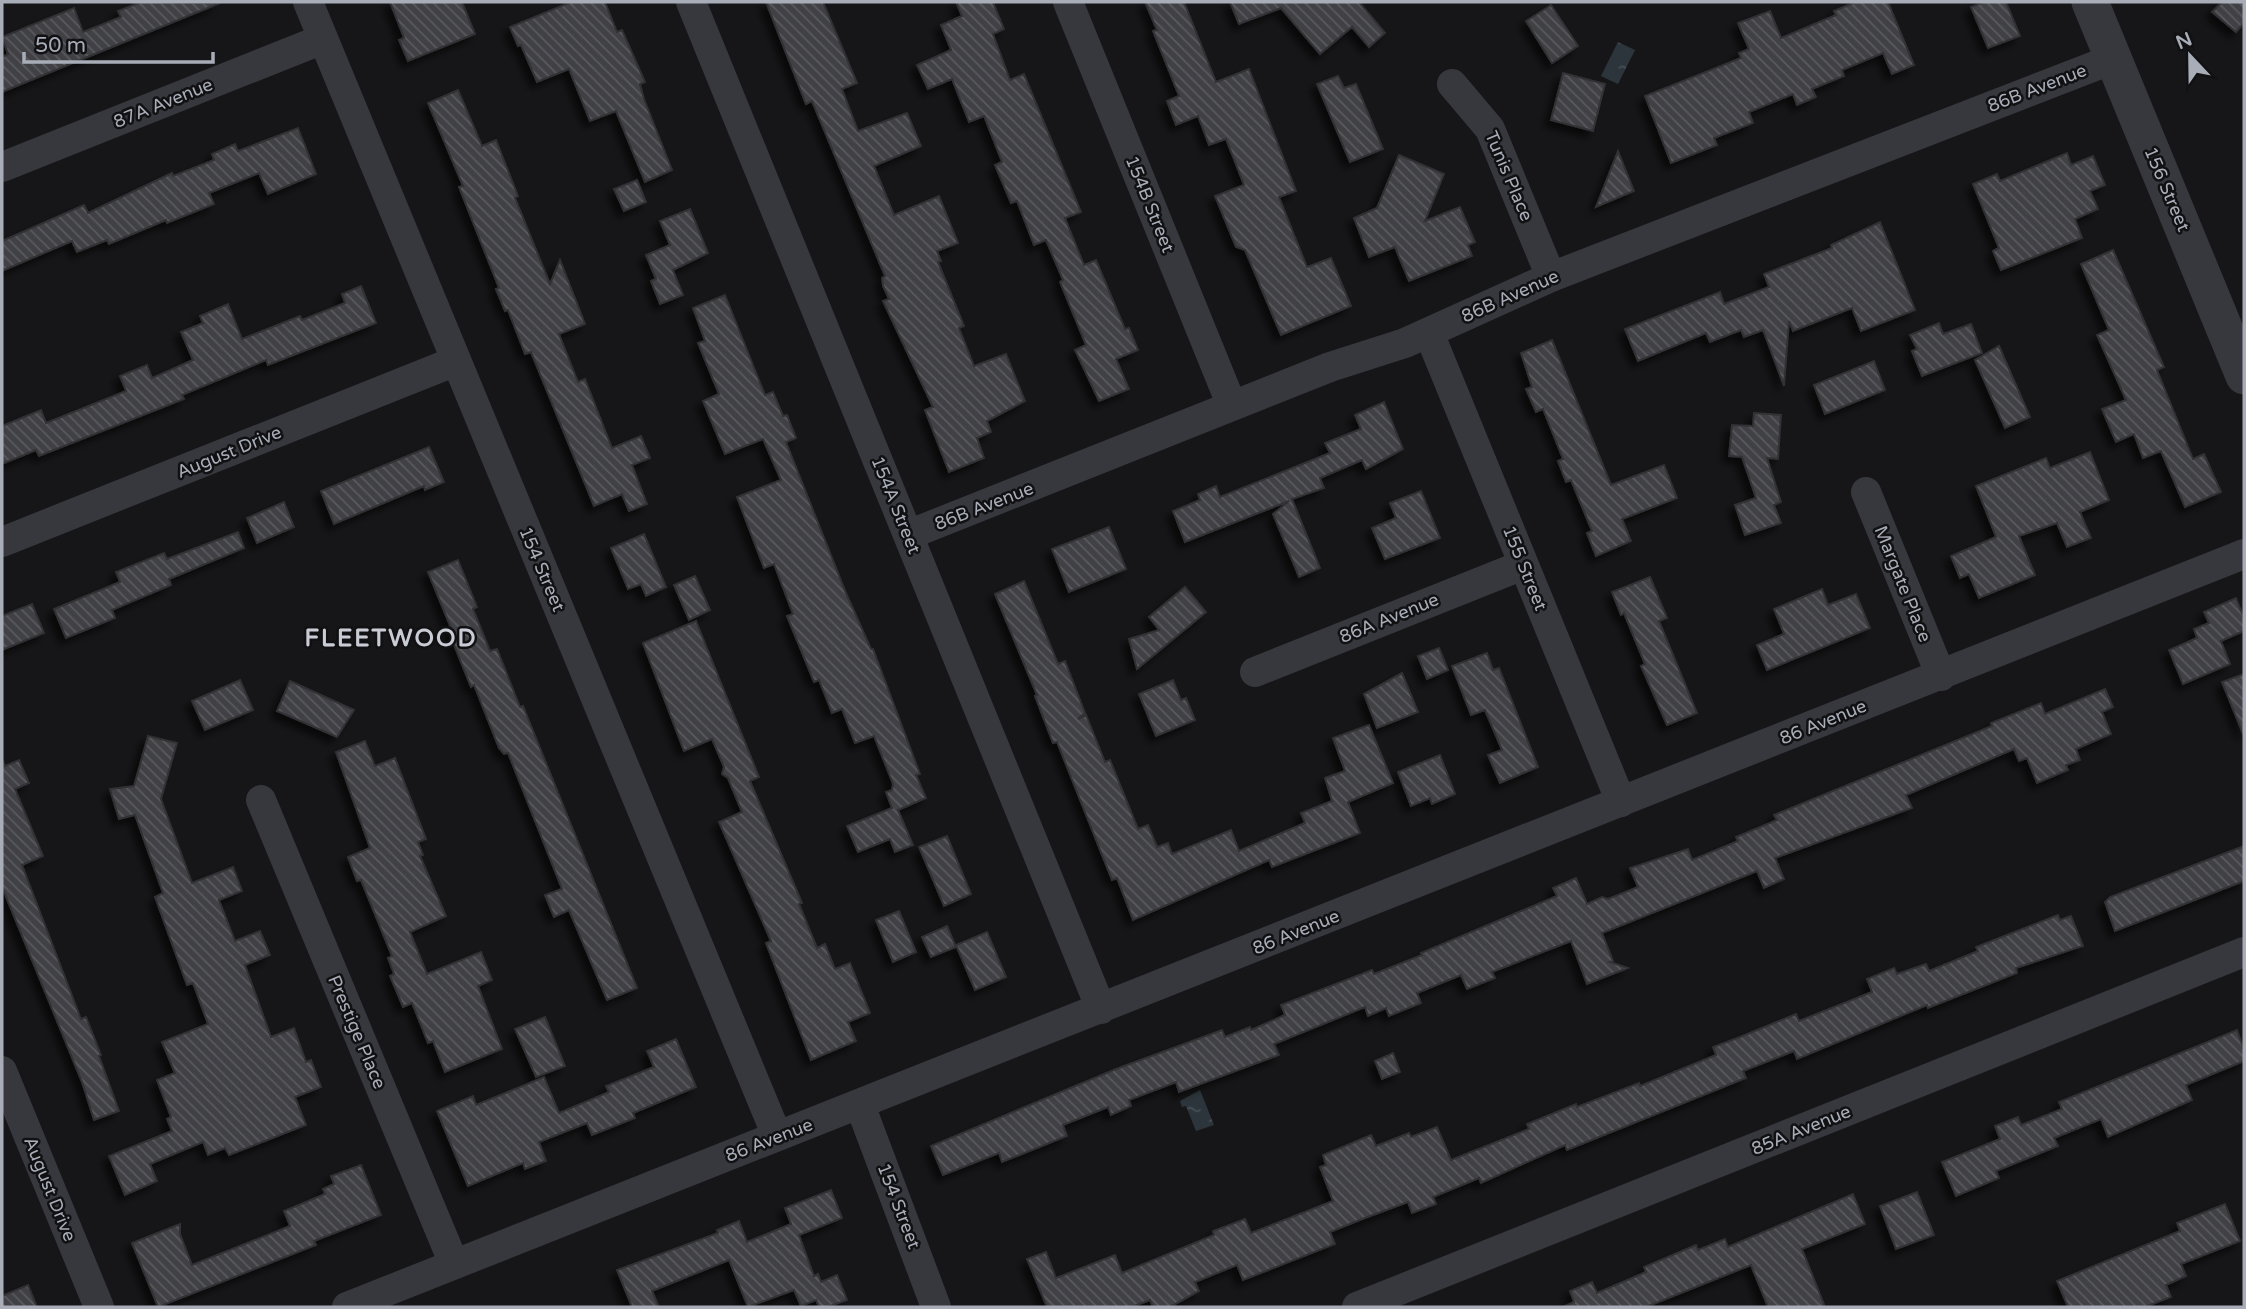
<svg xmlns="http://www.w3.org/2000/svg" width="2246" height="1309" viewBox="0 0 2246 1309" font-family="'Varela Round',sans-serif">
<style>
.water{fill:url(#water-ripples)}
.building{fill:url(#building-back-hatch);stroke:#303034;stroke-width:2;filter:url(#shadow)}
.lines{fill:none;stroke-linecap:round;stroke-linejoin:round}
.minor{stroke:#37383d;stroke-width:30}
.tertiary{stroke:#37383d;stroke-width:37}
.labels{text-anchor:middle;stroke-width:5;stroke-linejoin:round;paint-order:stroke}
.street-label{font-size:18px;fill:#a8adb8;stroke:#111113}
.district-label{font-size:24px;font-weight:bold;letter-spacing:2px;fill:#c9ccd4;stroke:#111113}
</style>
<defs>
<pattern id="water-ripples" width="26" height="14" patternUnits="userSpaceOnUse" patternTransform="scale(1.75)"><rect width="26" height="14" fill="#2c353c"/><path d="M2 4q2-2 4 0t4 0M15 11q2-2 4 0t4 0" fill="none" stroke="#485056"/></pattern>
<pattern id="building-back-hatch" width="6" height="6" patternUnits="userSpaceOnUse" patternTransform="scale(1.75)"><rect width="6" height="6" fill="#404145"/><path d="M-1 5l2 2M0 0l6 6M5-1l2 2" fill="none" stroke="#595a5e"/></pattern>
<filter id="shadow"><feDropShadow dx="-6" dy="6" stdDeviation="3.5" flood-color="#0009"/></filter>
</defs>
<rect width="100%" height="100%" fill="#161618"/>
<path class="water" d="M 1618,42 L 1635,50 L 1618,84 L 1601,76 Z
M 1200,1090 L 1214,1125 L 1196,1131 L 1186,1106 L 1182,1107 L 1180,1101 Z"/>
<path class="building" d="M 141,2 L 220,3 L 2,92 L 2,57 L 8,54 L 2,37 L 74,8 L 83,32 L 121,17 L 118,11 Z
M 390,2 L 462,2 L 475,34 L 408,61 L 399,40 L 404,38 Z
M 571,2 L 605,2 L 617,32 L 622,30 L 645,82 L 640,84 L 644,99 L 672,170 L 645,182 L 616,111 L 590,121 L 569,69 L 537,82 L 521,45 L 518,46 L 510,27 Z
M 766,2 L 823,2 L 857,83 L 842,89 L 858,131 L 907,113 L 921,146 L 874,166 L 894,215 L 939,196 L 958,243 L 937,251 L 941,261 L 938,262 L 964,326 L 959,328 L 974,366 L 1006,354 L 1025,401 L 987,421 L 991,432 L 977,438 L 984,458 L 949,472 L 925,410 L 933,407 L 883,301 L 889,299 L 883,286 L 882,278 L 885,276 L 812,101 L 806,104 Z
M 956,2 L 993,2 L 1004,29 L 993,34 L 1010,80 L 1024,74 L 1081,212 L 1065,218 L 1084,265 L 1096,260 L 1125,329 L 1129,328 L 1138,350 L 1116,359 L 1129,389 L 1099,401 L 1075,350 L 1086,345 L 1060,282 L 1063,280 L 1046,240 L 1034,245 L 1017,201 L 1011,203 L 995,165 L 1002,162 L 984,116 L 969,122 L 952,79 L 928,89 L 917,65 L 951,50 L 941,25 L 962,16 Z
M 1145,2 L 1184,2 L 1216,82 L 1249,69 L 1296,191 L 1279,197 L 1307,267 L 1331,258 L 1351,306 L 1281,335 L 1245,250 L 1236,247 L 1215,196 L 1244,185 L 1226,139 L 1209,145 L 1198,116 L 1176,125 L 1167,101 L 1179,96 L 1153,31 L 1157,30 Z
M 1230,2 L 1359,2 L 1385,33 L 1369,47 L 1352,27 L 1320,54 L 1281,8 L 1239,24 Z
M 1855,2 L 1888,2 L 1914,65 L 1892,74 L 1883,53 L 1842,70 L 1844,76 L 1812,89 L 1816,97 L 1797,105 L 1793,94 L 1749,112 L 1753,123 L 1714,138 L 1717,145 L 1671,163 L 1645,96 L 1741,58 L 1739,53 L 1749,49 L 1738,23 L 1770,11 L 1781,38 L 1836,15 L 1834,11 Z
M 1984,2 L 2006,2 L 2020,36 L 1988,48 L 1971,7 Z
M 2222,2 L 2244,2 L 2244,23 L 2236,32 L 2212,12 Z
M 1551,5 L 1578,46 L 1552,63 L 1526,21 Z
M 1563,73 L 1605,84 L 1593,131 L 1551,120 Z
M 1338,76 L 1344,88 L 1356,84 L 1383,149 L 1350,162 L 1317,84 Z
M 458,90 L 482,146 L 496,140 L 518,196 L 515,198 L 550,284 L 560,260 L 585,324 L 559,334 L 578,382 L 585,379 L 612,448 L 641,436 L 650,458 L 632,465 L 647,504 L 629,511 L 622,494 L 594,506 L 531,352 L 525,354 L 508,310 L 505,311 L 496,289 L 499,288 L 459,187 L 463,186 L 428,103 Z
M 298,128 L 316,174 L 268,194 L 259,173 L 209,193 L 214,204 L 167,223 L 166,220 L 109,244 L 107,240 L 77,252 L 72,241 L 2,271 L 2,241 L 84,205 L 88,213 L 172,173 L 173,176 L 214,160 L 212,154 L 235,144 L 238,151 Z
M 1618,151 L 1634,191 L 1596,207 Z
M 2067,153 L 2071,165 L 2093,156 L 2105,185 L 2090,191 L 2098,209 L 2075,219 L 2082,238 L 2001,270 L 1993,251 L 1999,248 L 1973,184 L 1997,174 L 2000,181 Z
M 1399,155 L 1444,174 L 1425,221 L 1460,207 L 1475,242 L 1468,245 L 1472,256 L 1409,281 L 1395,247 L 1369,257 L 1354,218 L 1377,208 Z
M 637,180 L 646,202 L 624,211 L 614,189 Z
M 690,209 L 708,253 L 673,270 L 683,295 L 660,304 L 651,281 L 656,279 L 646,255 L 670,245 L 660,221 Z
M 1880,222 L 1915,310 L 1861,331 L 1852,308 L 1793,331 L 1789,321 L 1784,386 L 1763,330 L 1744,337 L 1741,330 L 1710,342 L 1706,333 L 1638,361 L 1625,329 L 1720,292 L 1724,304 L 1769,287 L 1764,274 L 1832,248 L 1831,245 Z
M 2113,250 L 2164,367 L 2157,370 L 2193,459 L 2204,454 L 2221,492 L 2185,507 L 2161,451 L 2143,458 L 2134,434 L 2116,442 L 2102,409 L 2126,400 L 2097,335 L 2109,330 L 2081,264 Z
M 361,286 L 376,323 L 268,365 L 266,360 L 182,395 L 184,399 L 39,456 L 36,450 L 2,464 L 2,426 L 41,410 L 46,423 L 126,391 L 120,376 L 147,365 L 152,378 L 193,360 L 181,332 L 203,323 L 200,316 L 228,304 L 242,339 L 300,316 L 302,320 L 345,303 L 342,294 Z
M 725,295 L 765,395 L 773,392 L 783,416 L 787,415 L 796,438 L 786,442 L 846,593 L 871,649 L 873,649 L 920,774 L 916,775 L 926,798 L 898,810 L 913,845 L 895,852 L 890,839 L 858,852 L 847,826 L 892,808 L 886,792 L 892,790 L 893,784 L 874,736 L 855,743 L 842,709 L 832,713 L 819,680 L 814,682 L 787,616 L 793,614 L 774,564 L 764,568 L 737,497 L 781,480 L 763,439 L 725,454 L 703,401 L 719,394 L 698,343 L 705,341 L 693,308 Z
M 1939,323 L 1943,334 L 1971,324 L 1982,353 L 1922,376 L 1912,351 L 1917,349 L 1910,335 Z
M 1552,340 L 1611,485 L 1664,465 L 1677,498 L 1622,519 L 1631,541 L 1596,556 L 1587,533 L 1592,531 L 1571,480 L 1566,482 L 1558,461 L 1563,459 L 1543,409 L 1536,412 L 1526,389 L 1532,387 L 1521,353 Z
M 1999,346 L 2030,417 L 2005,428 L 1975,360 Z
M 1874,361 L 1885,390 L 1825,414 L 1814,385 Z
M 1384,402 L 1403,449 L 1366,469 L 1362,460 L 1320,478 L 1324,488 L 1292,499 L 1320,568 L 1299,577 L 1273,514 L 1289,501 L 1185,542 L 1173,511 L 1200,500 L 1198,494 L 1216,486 L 1220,497 L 1330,453 L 1325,443 L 1361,429 L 1355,415 Z
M 1754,413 L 1781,415 L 1778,459 L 1767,458 L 1781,502 L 1774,505 L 1781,523 L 1745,535 L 1735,505 L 1756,498 L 1742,457 L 1729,456 L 1732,425 L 1753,426 Z
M 429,447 L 444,482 L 425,490 L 424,486 L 334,524 L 321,491 Z
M 2090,452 L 2109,500 L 2080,512 L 2091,538 L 2067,547 L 2057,523 L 2019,536 L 2035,575 L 1979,598 L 1969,574 L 1960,578 L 1951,556 L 1996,537 L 1976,486 L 2046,458 L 2050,468 Z
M 1421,491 L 1440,538 L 1385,559 L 1372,528 L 1396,518 L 1390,503 Z
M 284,502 L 294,527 L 257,543 L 247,518 Z
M 1109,527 L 1126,569 L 1069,592 L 1052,549 Z
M 238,532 L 244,548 L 169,579 L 171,585 L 112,610 L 115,618 L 66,638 L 54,609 L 120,582 L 116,572 L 164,553 L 167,559 Z
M 644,534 L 666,587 L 646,596 L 641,584 L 628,589 L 611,548 Z
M 458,560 L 477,607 L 473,609 L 490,651 L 497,649 L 520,707 L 523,706 L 637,988 L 607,1000 L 569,910 L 554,917 L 545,895 L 562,889 L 508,753 L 504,754 L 499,748 L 474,685 L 471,687 L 450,635 L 453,633 L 428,572 Z
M 695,576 L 710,610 L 689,620 L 674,585 Z
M 1650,577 L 1667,618 L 1659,621 L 1697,713 L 1667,725 L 1641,666 L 1645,664 L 1624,613 L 1621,615 L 1612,592 Z
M 1024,581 L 1058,664 L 1065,661 L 1085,713 L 1078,719 L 1086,715 L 1105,762 L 1110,760 L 1138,829 L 1148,825 L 1157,847 L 1168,843 L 1172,854 L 1231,830 L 1239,851 L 1305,823 L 1301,813 L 1332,801 L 1325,778 L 1345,771 L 1333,738 L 1369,725 L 1393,783 L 1348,802 L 1360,833 L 1272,867 L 1269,860 L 1133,920 L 1117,878 L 1112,880 L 1057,742 L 1053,743 L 1035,696 L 1037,695 L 995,594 Z
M 1185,587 L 1206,612 L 1137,669 L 1129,639 L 1159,630 L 1149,617 Z
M 1822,589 L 1828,605 L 1856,594 L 1870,628 L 1767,670 L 1757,645 L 1784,634 L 1774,609 Z
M 2236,598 L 2244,618 L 2244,631 L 2221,641 L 2230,664 L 2183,684 L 2169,650 L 2197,638 L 2194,629 L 2209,623 L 2204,612 Z
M 32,604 L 44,633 L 2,650 L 2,616 Z
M 696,621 L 759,777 L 750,781 L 802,903 L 799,904 L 817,948 L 825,944 L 835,969 L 850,963 L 870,1013 L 848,1022 L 856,1041 L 811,1060 L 766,943 L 771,941 L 719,822 L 742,812 L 728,778 L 722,774 L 724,767 L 712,739 L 684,751 L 643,643 Z
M 1439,648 L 1448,670 L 1427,679 L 1418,656 Z
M 1487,653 L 1493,670 L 1499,668 L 1538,767 L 1500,783 L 1488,755 L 1502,750 L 1485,710 L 1471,715 L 1452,666 Z
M 1402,673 L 1418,712 L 1377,728 L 1364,694 Z
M 2244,674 L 2244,734 L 2243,734 L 2222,682 Z
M 240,680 L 253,710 L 205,730 L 192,701 Z
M 1173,680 L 1181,700 L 1186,698 L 1195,720 L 1156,736 L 1139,694 Z
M 290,681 L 354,710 L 337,737 L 277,711 Z
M 2105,689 L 2113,707 L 2102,712 L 2111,734 L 2076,749 L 2080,760 L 2066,765 L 2068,770 L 2037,783 L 2027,758 L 2019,761 L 2014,749 L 1906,795 L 1912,808 L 1775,858 L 1784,879 L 1764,888 L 1757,871 L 1602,933 L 1613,961 L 1610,962 L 1628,968 L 1587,984 L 1571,941 L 1492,972 L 1495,978 L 1467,989 L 1461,975 L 1417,993 L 1421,1003 L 1389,1016 L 1386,1008 L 1368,1016 L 1365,1007 L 1274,1044 L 1279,1055 L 1179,1092 L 1176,1082 L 1129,1100 L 1131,1106 L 1111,1115 L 1108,1107 L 1063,1125 L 1067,1136 L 1002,1162 L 999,1153 L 943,1175 L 931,1146 L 1116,1069 L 1222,1030 L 1225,1037 L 1250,1027 L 1251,1030 L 1285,1015 L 1281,1005 L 1372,970 L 1374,974 L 1422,955 L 1421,953 L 1557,896 L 1553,888 L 1576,878 L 1587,904 L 1602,897 L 1608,899 L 1638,887 L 1630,868 L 1688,849 L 1692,860 L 1738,841 L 1736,837 L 1777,820 L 1774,815 L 1992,726 L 1991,723 L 2041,703 L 2045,714 Z
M 148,736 L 177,743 L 161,799 L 192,883 L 233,867 L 242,891 L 219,900 L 235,941 L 260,931 L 270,955 L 245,965 L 271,1037 L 294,1028 L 306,1062 L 311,1060 L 321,1087 L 295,1097 L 306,1125 L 229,1155 L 225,1148 L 208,1155 L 203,1142 L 150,1164 L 157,1181 L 125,1195 L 109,1156 L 172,1131 L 167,1119 L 171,1117 L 157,1080 L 175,1073 L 162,1042 L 208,1024 L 193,983 L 187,985 L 155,897 L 163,893 L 135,815 L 119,819 L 110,789 L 134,786 Z
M 365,741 L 375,766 L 395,758 L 426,839 L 418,842 L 423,855 L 420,856 L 446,916 L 410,932 L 427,974 L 481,952 L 492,980 L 478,986 L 502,1049 L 445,1072 L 433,1041 L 428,1043 L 412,1003 L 403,1007 L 390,976 L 394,974 L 388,958 L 392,956 L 361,880 L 357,881 L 348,857 L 370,848 L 336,752 Z
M 1440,755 L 1455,794 L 1432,804 L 1430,798 L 1411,806 L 1398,772 Z
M 2,759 L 5,766 L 19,760 L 29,783 L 15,789 L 43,856 L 22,865 L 81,1019 L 86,1017 L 101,1055 L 99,1056 L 119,1111 L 94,1120 L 82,1082 L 2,887 Z
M 947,836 L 971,894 L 944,906 L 919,847 Z
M 2244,846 L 2244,881 L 2115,931 L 2105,902 L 2110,897 Z
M 899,911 L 916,952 L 893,962 L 876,920 Z
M 2058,915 L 2060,920 L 2071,916 L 2083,946 L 2016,968 L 2017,973 L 1928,1008 L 1927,1005 L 1797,1059 L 1794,1051 L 1743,1071 L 1746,1078 L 1567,1150 L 1565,1145 L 1481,1183 L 1479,1178 L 1433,1197 L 1436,1204 L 1412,1213 L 1408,1202 L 1365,1218 L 1330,1232 L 1335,1244 L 1243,1280 L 1237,1265 L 1195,1282 L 1199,1291 L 1170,1307 L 1153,1307 L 1150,1300 L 1132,1307 L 1047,1307 L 1027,1259 L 1046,1252 L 1056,1278 L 1115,1255 L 1122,1273 L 1214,1235 L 1213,1231 L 1245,1219 L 1251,1233 L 1333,1201 L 1320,1167 L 1326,1165 L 1323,1155 L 1371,1135 L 1376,1146 L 1409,1133 L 1411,1137 L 1437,1127 L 1451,1160 L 1529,1129 L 1527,1124 L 1576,1104 L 1577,1107 L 1639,1083 L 1640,1086 L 1716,1055 L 1713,1047 L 1740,1037 L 1796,1014 L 1799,1021 L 1872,992 L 1867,979 L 1894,968 L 1897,974 L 1926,964 L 1929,971 L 1978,951 L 1976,947 Z
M 947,926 L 956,947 L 931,957 L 922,937 Z
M 987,932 L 1006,977 L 975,990 L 956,945 Z
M 545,1017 L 565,1066 L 536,1077 L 515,1029 Z
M 2237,1030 L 2244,1050 L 2244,1061 L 2186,1085 L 2192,1100 L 2108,1137 L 2101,1119 L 2054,1138 L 2058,1146 L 1996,1171 L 1999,1178 L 1956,1196 L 1942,1162 L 2000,1139 L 1995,1126 L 2018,1117 L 2021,1125 L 2062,1109 L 2059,1102 Z
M 676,1039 L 696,1087 L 633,1113 L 635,1118 L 592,1135 L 587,1123 L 539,1142 L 546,1161 L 525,1169 L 523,1163 L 468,1186 L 437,1111 L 473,1096 L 476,1105 L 544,1077 L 559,1113 L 609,1092 L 606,1086 L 654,1067 L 647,1051 Z
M 1393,1053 L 1400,1072 L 1382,1079 L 1375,1061 Z
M 361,1165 L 381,1215 L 314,1241 L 316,1245 L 158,1307 L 132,1243 L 180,1224 L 180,1234 L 192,1265 L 290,1226 L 284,1211 L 325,1194 L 323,1189 L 334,1184 L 331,1176 Z
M 831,1190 L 842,1218 L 799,1235 L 814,1276 L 818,1274 L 821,1282 L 837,1275 L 847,1300 L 828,1307 L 819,1307 L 816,1300 L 801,1306 L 794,1290 L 748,1307 L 729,1260 L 652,1291 L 659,1307 L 632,1307 L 617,1270 L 718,1233 L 717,1230 L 739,1221 L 747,1242 L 791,1224 L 785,1208 Z
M 1917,1192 L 1934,1235 L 1896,1249 L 1880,1206 Z
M 1853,1194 L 1865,1224 L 1802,1249 L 1825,1307 L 1768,1307 L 1751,1265 L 1646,1307 L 1563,1307 L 1574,1302 L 1570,1291 L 1592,1282 L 1597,1293 L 1646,1272 L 1644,1267 L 1696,1245 L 1698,1250 L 1725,1239 L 1728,1247 Z
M 2225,1204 L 2240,1241 L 2181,1264 L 2186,1276 L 2166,1285 L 2171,1297 L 2145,1307 L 2068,1307 L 2057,1281 L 2180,1231 L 2177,1223 Z
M 28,1285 L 37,1307 L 2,1307 L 2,1296 Z"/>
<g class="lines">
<path class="minor" d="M 308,2 L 777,1136
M 691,2 L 1101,1009
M 1068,2 L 1232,406
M 1452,84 L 1490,129 L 1551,277
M 2,167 L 323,39
M 1429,333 L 1621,802
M 1866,492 L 1941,676
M 908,535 L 1330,367 L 1405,343 L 1551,277 L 2113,59
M 2,542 L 456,361
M 1255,672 L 1523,565
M 261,800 L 454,1264
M 2,1071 L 99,1307
M 860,1105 L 936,1307
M 347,1307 L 2244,554
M 1357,1307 L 2244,952"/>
<path class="tertiary" d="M 2090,2 L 2244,376"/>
</g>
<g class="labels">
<g class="street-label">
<text transform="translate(2037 88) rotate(-21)" y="6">86B Avenue</text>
<text transform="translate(163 103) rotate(-22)" y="6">87A Avenue</text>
<text transform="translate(1509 176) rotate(67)" y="6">Tunis Place</text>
<text transform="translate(2167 189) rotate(67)" y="6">156 Street</text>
<text transform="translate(1150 204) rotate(68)" y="6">154B Street</text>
<text transform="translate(1510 296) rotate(-24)" y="6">86B Avenue</text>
<text transform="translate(229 452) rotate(-22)" y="6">August Drive</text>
<text transform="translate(896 505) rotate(68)" y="6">154A Street</text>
<text transform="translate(984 506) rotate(-21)" y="6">86B Avenue</text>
<text transform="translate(1525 568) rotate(68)" y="6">155 Street</text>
<text transform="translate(542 569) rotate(67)" y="6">154 Street</text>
<text transform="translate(1903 584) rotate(68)" y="6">Margate Place</text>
<text transform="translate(1389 618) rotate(-22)" y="6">86A Avenue</text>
<text transform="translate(1823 722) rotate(-22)" y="6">86 Avenue</text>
<text transform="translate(1296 932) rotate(-22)" y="6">86 Avenue</text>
<text transform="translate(357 1032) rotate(67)" y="6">Prestige Place</text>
<text transform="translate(1801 1130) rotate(-22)" y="6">85A Avenue</text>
<text transform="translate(769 1140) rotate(-21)" y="6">86 Avenue</text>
<text transform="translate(50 1189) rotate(68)" y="6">August Drive</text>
<text transform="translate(899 1206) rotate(69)" y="6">154 Street</text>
</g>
<g class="district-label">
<text x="391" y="646">FLEETWOOD</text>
</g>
</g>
<rect width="2246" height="1309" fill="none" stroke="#a8adb8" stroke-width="7"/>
<g transform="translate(2190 56) rotate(338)" stroke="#111113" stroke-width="5" paint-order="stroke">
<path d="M0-5L12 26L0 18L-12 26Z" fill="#a8adb8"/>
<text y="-10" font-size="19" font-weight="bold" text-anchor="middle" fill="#a8adb8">N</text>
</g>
<path d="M24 52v10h189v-10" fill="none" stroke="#a8adb8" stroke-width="3.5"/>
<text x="35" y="52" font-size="21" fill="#a8adb8" stroke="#111113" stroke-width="5" paint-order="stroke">50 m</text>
</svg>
